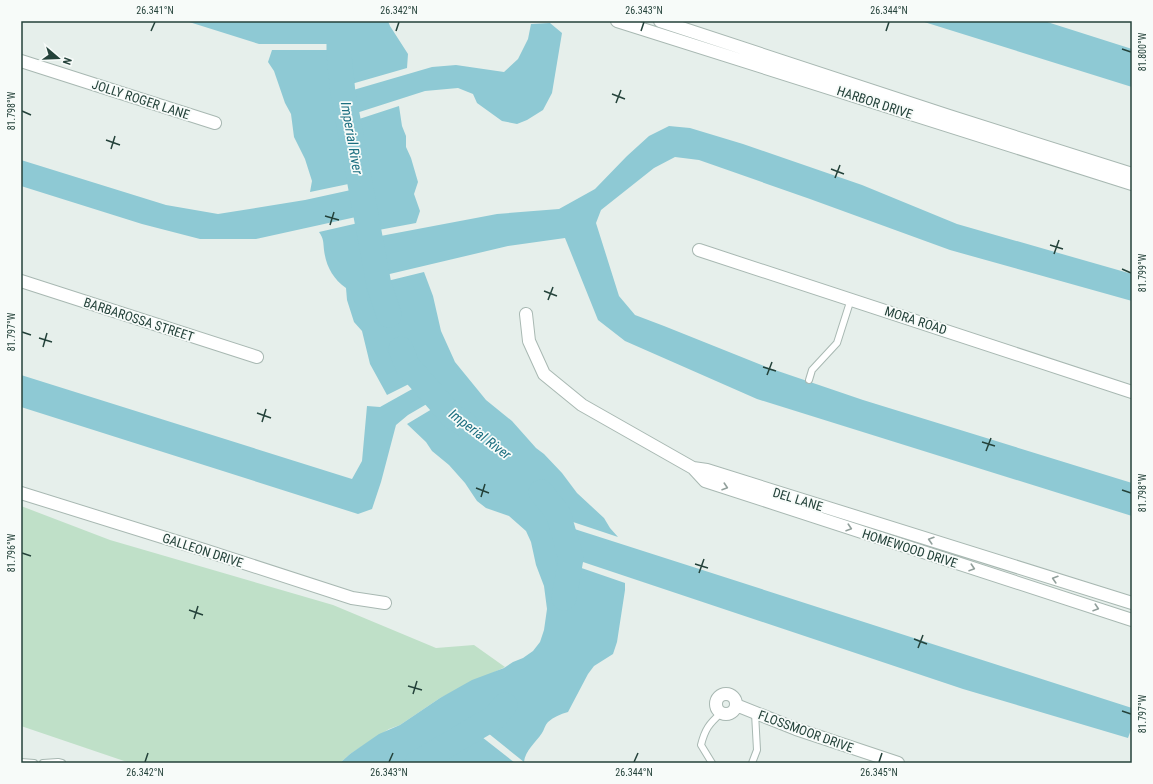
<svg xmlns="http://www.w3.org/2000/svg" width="1153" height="784" viewBox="0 0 1153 784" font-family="'Roboto Condensed',sans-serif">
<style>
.green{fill:#bfe0c8}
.water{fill:#8ec9d4}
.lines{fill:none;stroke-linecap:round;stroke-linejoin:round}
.river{stroke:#8ec9d4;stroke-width:25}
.service-casing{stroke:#a8b8b2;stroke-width:8}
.minor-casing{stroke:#a8b8b2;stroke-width:14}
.service{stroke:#fff;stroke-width:6}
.minor{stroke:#fff;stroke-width:12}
.oneway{stroke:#92a09c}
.ticks{fill:none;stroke:#24423a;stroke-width:1.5}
.labels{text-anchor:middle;stroke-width:3.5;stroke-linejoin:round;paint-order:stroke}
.street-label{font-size:13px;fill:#24423a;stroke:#f7fbf9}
.water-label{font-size:14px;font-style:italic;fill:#1c6f80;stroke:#f7fbf9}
.neatline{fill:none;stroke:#24423a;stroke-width:1.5}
.ticks-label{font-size:10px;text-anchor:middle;fill:#24423a}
</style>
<rect width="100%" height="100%" fill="#e6efeb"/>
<path class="green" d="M 21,506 L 110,540 L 333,605 L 436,648 L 474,645 L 505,667 L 440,698 L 400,725 L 389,729 L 350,754 L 340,763 L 130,763 L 21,726 Z"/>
<path class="water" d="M 186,21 L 339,21 L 339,44 L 259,44 Z
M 346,21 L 388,21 L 390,26 L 408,54 L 407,68 L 341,87 C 333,93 339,108 341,117 C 343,121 345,122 350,122 L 399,106 L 402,126 L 406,136 L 406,147 L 411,158 L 418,182 L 414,194 L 420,211 L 416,223 L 368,232 L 363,235 L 363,239 L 371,279 L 374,282 L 379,283 L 424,272 L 433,296 L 441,331 L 455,362 L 486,400 L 512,421 L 536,448 L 544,454 L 562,473 L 577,493 L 604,518 L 610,528 L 618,537 L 564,519 L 558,520 L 555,523 L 555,527 L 565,559 L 567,563 L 625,583 L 625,590 L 617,642 L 613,654 L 594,666 L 588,674 L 568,712 C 560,714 554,717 548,722 C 545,725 544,730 542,733 C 536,742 525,751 524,762 L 478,725 L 474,724 L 403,763 L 340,763 L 350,754 L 379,734 L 400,725 L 440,698 L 472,680 L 504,668 L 513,662 L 523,658 L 533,651 L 540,642 L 544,630 L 547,609 L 544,586 L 536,565 L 531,542 L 526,531 L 509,516 L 486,508 L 477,501 L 465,483 L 449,465 L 432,451 L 426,442 L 407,424 L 442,403 L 444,399 C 440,390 431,380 423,377 L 387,395 L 370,364 L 362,331 L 354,322 L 347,300 L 346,288 C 333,279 326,266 324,250 C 323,242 324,239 319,232 L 367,221 L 371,220 L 372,215 L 367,187 L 365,184 L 358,182 L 310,192 L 312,181 L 305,159 L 294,137 L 291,114 L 285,103 L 274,71 L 268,62 L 272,50 L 339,50 L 343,49 L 346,44 Z
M 921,21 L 1044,21 L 1132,49 L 1132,87 Z
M 550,23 L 562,33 L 552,93 L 543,110 L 527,120 L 517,124 L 502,121 L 477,103 L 473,94 L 458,88 L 425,91 L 347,116 L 343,93 L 432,67 L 456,65 L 504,72 L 518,59 L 528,39 L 531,24 Z
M 669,126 L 690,128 L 743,144 L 862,185 L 957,224 L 1132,274 L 1132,301 L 950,250 L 810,199 L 699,160 L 675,157 L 654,168 L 601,210 L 596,223 L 619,296 L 635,315 L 664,326 L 769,368 L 863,400 L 1132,483 L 1132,516 L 757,399 L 625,341 L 598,320 L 565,238 L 508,246 L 377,277 L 370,238 L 497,214 L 559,209 L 595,189 L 627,156 L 649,136 Z
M 21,160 L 166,205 L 218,214 L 305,200 L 360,188 L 365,215 L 256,239 L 200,239 L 142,224 L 21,186 Z
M 21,375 L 352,479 L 362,461 L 367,406 L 380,407 L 423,383 L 437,398 L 408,415 L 396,425 L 381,482 L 372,509 L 358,514 L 21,407 Z
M 562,525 L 1132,708 L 1132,727 L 1128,738 L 963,689 L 571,558 Z
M 473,730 L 515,763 L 417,763 Z"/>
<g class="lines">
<path class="river" d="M 339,21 L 339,55 L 343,93 L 379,285 L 389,315
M 401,349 L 407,365 L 452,416 L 466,425
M 541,492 L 558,513 L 571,558 L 564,598
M 417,763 L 495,717 L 505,705"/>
<g class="service-casing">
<path id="service" d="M 809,380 L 812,370 L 837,343 L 851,299
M 21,762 L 34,763
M 43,763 L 58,762 L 62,763
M 712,763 L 701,745 C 705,729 709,724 721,713
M 752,763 L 757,750 L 755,713"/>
</g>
<g class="minor-casing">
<path id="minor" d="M 617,21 L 1132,184
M 660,21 L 949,116 L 1132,174
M 21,61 L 215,123
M 699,250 L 1132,392
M 21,281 L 257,357
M 526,314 L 529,341 L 544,374 L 582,405 L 693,468 L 707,470 L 1132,603
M 693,468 L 705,481 L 1132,620
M 21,493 L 204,550 L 352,598 L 385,603
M716 704a10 10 0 1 1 20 0a10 10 0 1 1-20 0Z
M 736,705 L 796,729 L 898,763"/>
</g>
<use href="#service" class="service"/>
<use href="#minor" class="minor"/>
</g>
<defs><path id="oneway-chevron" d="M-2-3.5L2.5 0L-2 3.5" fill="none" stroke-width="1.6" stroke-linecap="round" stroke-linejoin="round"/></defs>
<g class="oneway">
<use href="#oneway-chevron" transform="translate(725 487) rotate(18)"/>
<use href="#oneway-chevron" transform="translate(849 528) rotate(18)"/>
<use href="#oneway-chevron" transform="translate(931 540) rotate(-163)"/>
<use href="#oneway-chevron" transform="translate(972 568) rotate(18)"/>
<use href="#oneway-chevron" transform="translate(1055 579) rotate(-163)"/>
<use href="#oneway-chevron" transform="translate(1096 608) rotate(18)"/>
</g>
<path class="ticks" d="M 151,31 L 155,22M 396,31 L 399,22M 641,31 L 644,22M 886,31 L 889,22M 1122,49 L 1131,52M 612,94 L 625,99M 616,103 L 621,90M 22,111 L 31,115M 106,140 L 120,145M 111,149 L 115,136M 831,169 L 844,174M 835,178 L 840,165M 325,216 L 339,220M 330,225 L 334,212M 1050,245 L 1063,249M 1054,254 L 1059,240M 1122,269 L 1131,273M 544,291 L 557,296M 548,300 L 553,287M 22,332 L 31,335M 39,338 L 52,342M 43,347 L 47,333M 763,367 L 776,371M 767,375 L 772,362M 257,413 L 271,418M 262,422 L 266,409M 982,442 L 995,446M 986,451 L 991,438M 476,488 L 489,493M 1122,490 L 1131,493M 481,497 L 485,484M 22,553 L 31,556M 695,564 L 708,568M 699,573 L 704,559M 189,610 L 203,615M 194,619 L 198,606M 914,639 L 927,644M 918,648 L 923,635M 408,686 L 422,690M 413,694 L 417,681M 1122,711 L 1131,714M 145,762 L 148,753M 389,762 L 393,753M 634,762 L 638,753M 879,762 L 882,753"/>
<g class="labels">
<g class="street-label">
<text transform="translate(141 99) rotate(18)" y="5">JOLLY ROGER LANE</text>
<text transform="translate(875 102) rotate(18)" y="5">HARBOR DRIVE</text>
<text transform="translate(139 319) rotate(18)" y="5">BARBAROSSA STREET</text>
<text transform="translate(916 320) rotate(18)" y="5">MORA ROAD</text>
<text transform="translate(798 499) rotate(17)" y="5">DEL LANE</text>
<text transform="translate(910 548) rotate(18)" y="5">HOMEWOOD DRIVE</text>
<text transform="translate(203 550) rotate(18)" y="5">GALLEON DRIVE</text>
<text transform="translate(806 731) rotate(20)" y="5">FLOSSMOOR DRIVE</text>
</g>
<g class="water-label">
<text transform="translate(352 138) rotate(80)" y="5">Imperial River</text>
<text transform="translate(480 434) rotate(37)" y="5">Imperial River</text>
</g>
</g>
<rect width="1153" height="784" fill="none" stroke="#f7fbf9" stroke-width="44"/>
<g transform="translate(58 58) rotate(109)" stroke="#f7fbf9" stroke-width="3" paint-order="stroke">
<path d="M0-3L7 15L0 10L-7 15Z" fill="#24423a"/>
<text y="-6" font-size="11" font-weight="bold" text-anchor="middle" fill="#24423a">N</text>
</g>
<rect x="22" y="22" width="1109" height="740" class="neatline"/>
<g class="ticks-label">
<text x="155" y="14">26.341°N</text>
<text x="399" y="14">26.342°N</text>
<text x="644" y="14">26.343°N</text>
<text x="889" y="14">26.344°N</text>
<text transform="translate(1142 52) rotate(-90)" y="4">81.800°W</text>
<text transform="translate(11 111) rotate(-90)" y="4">81.798°W</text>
<text transform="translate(1142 273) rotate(-90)" y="4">81.799°W</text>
<text transform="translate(11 332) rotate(-90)" y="4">81.797°W</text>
<text transform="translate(1142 493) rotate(-90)" y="4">81.798°W</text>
<text transform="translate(11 553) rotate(-90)" y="4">81.796°W</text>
<text transform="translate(1142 714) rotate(-90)" y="4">81.797°W</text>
<text x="145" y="776">26.342°N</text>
<text x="389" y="776">26.343°N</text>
<text x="634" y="776">26.344°N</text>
<text x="879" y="776">26.345°N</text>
</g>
</svg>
